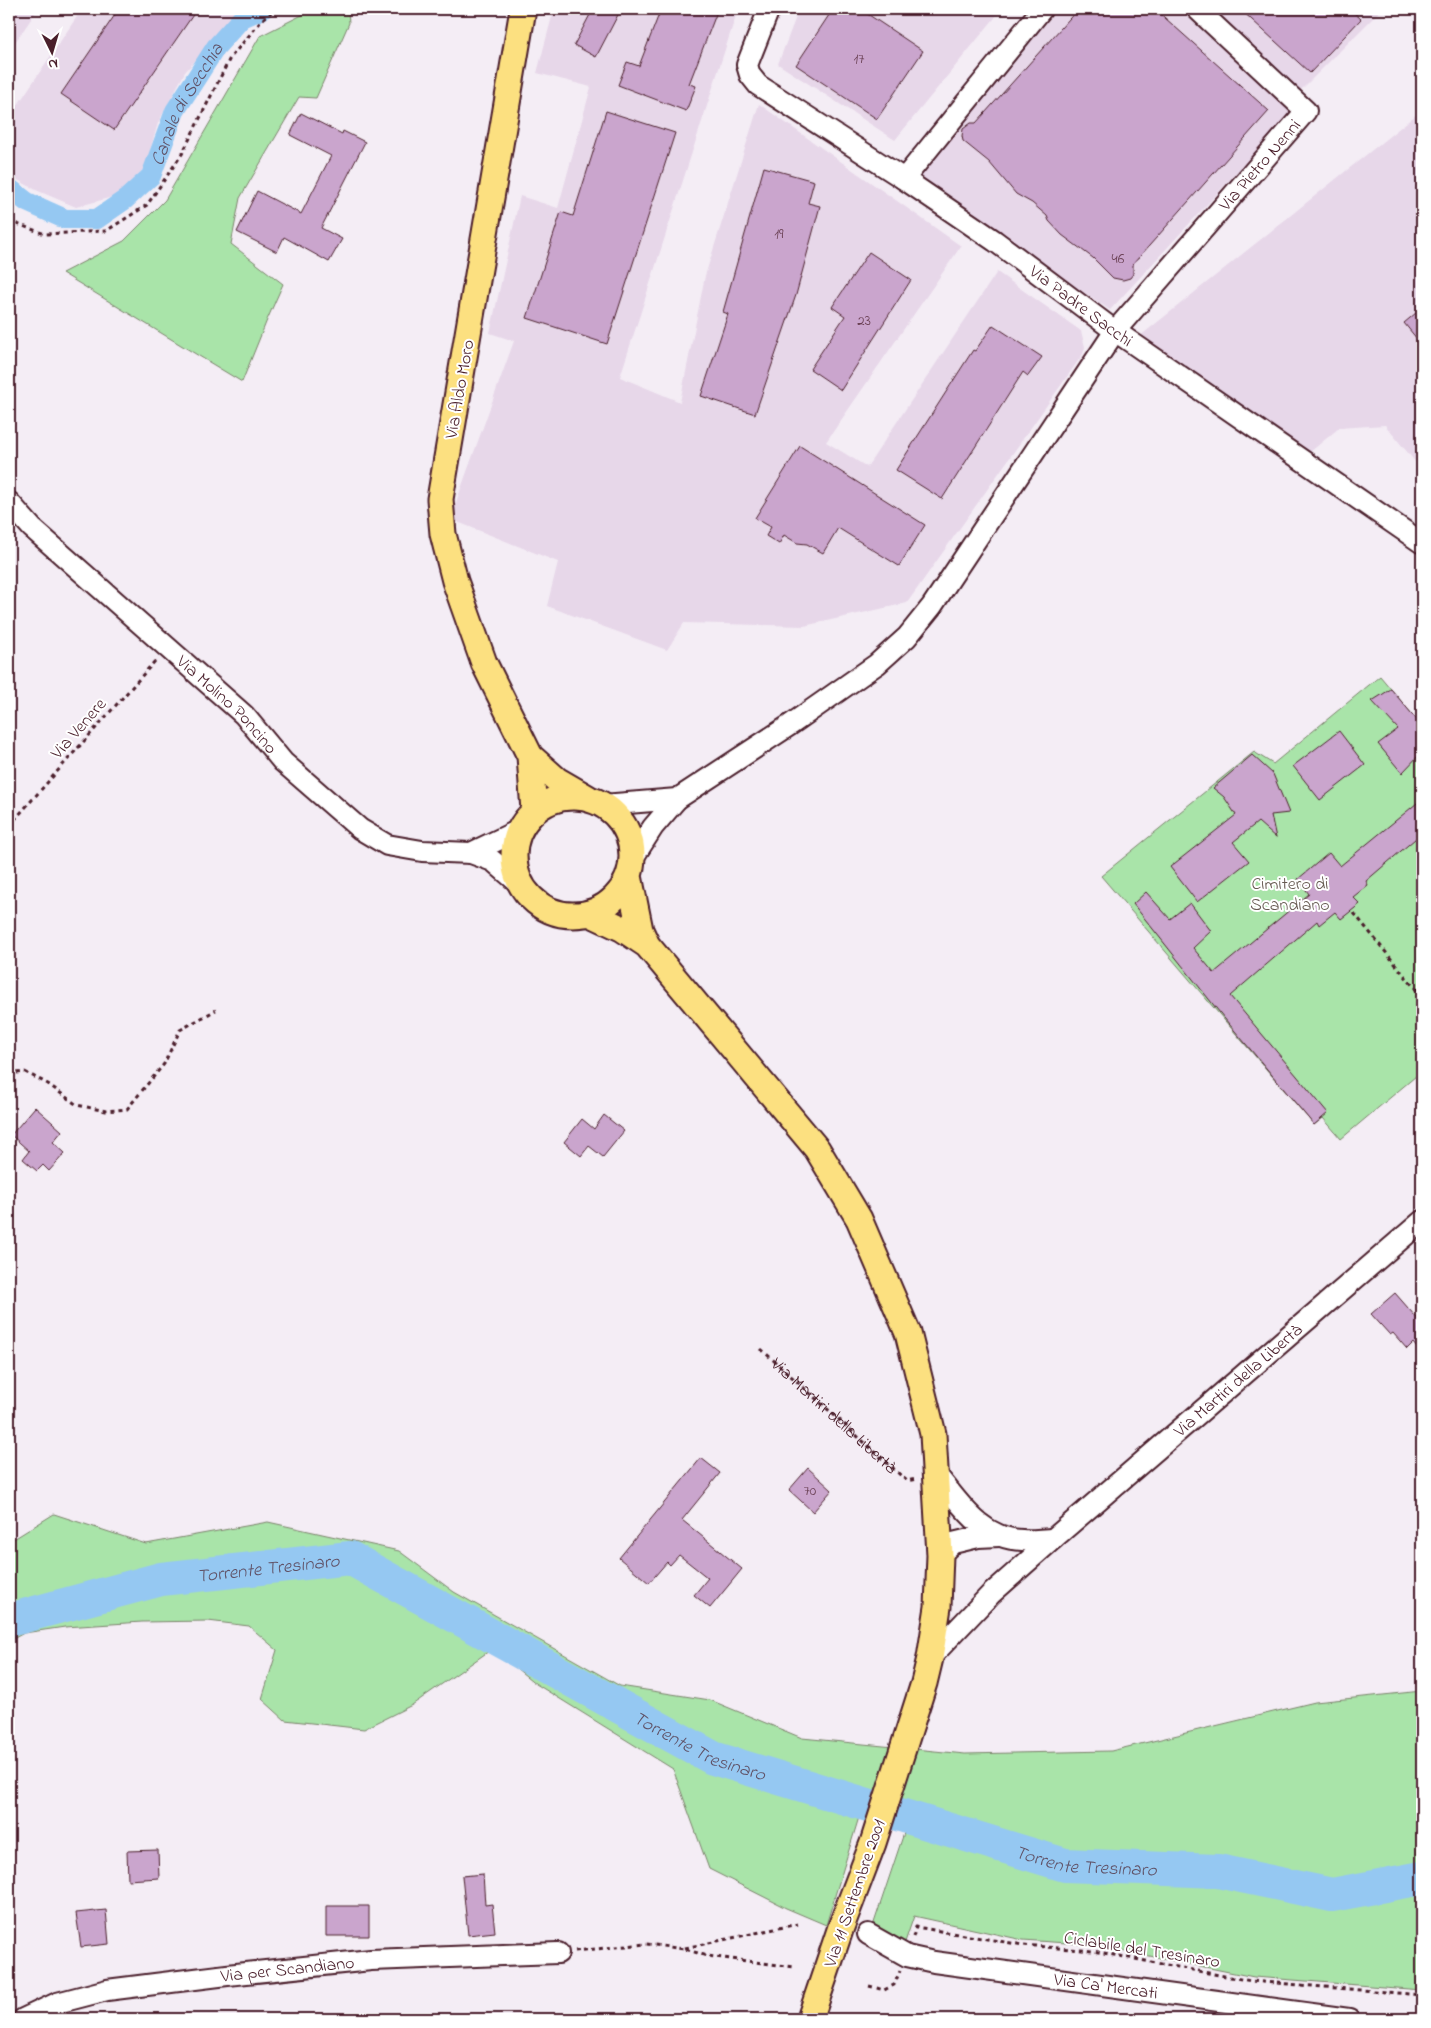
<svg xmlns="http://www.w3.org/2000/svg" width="1431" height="2028" viewBox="0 0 1431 2028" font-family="'Indie Flower',sans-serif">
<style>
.built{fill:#e7d7e9}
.green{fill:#a9e4a9;stroke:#7a826a}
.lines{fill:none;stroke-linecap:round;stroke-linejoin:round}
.canal{stroke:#95c8f2;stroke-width:20}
.river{stroke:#95c8f2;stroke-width:34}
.building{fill:#caa5cd;stroke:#4a1f2b}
.minor-casing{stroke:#4a1f2b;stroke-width:24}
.major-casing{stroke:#4a1f2b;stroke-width:29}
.path{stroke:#4a1f2b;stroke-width:3;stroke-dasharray:4 4;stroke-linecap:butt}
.minor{stroke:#fff;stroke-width:20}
.major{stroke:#fce080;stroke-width:25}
.labels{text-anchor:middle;stroke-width:4;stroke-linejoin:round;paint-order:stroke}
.number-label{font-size:15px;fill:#6a4054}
.street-label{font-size:18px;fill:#4a1f2b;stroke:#fff}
.park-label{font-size:18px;fill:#665a51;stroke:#fff}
.water-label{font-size:19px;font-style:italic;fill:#605267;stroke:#fff}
</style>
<rect width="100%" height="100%" fill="#f4edf5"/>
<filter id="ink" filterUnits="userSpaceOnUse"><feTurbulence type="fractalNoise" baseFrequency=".02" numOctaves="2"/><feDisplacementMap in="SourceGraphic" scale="10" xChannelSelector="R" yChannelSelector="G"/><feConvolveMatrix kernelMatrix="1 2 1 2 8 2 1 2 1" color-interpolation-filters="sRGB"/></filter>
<g filter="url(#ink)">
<path class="built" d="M 9,9 L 38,9 L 9,51 Z
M 82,9 L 243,9 L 185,72 L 158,123 L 145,168 L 116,196 L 76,207 L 36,190 L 9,175 L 9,118 Z
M 554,9 L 738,9 L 620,377 L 680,402 L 705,276 L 759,104 L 961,246 L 826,442 L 867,467 L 997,272 L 1081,331 L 1085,347 L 1083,354 L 907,603 L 804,626 L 684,623 L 667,650 L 547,606 L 558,562 L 450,519 L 514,341 L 490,333 L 520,196 L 558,208 L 591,87 L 537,73 Z
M 799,9 L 1002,9 L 895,140 L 778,64 Z
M 1058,9 L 1179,9 L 1293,111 L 1110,310 L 916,178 Z
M 1211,9 L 1382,9 L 1300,91 Z
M 1422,110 L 1422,470 L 1385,425 L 1339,428 L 1310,452 L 1139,337 Z"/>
<path class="green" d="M 314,9 L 348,9 L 349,23 L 316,98 L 299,97 L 240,198 L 231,244 L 283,284 L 267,320 L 242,382 L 62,273 L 124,241 L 165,200 L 260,36 Z
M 1380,676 L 1422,726 L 1422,1071 L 1341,1139 L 1323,1118 L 1314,1125 L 1101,876 L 1254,752 L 1273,764 Z
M 54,1514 L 146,1544 L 268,1522 L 399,1551 L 454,1592 L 620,1686 L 710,1700 L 802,1738 L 965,1754 L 1111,1751 L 1315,1702 L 1422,1691 L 1422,1990 L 1254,1977 L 1095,1945 L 1023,1940 L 914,1916 L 904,1945 L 872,1929 L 909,1818 L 863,1804 L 826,1925 L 786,1908 L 709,1869 L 673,1769 L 536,1684 L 492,1649 L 412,1705 L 364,1729 L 285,1720 L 262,1699 L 277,1650 L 249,1626 L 208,1621 L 142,1622 L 65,1627 L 24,1633 L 9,1641 L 9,1542 Z"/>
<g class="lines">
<path class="canal" id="s1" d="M 9,188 L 27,202 L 65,219 L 97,219 L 126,199 L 151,176 L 175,111 L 216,47 L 242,18 L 263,9"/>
<path class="river" id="s2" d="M 9,1620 L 161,1579 L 350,1558 L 713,1758 L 1065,1865 L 1218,1871 L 1332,1895 L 1422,1878"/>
</g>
<path class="building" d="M 119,9 L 197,9 L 114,130 L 61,94 Z
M 593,9 L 621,9 L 596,57 L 574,45 Z
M 661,9 L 718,9 L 689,84 L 696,86 L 686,111 L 618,85 L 627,62 L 639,66 Z
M 833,9 L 860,9 L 923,51 L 877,119 L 796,65 Z
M 1078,9 L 1155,9 L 1269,111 L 1133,264 L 1133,274 L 1130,278 L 1123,280 L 1113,278 L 1093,258 L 1062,235 L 1049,221 L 1047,216 L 1032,203 L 1016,194 L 989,162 L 963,141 L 962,136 L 963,129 L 971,123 L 976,123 Z
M 1240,9 L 1350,9 L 1361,19 L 1310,73 Z
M 606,111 L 675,133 L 607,344 L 527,318 L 561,212 L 573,216 Z
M 301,113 L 342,134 L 343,131 L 365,142 L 321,228 L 342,239 L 329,262 L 284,237 L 277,252 L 237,232 L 257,191 L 301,214 L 331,156 L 290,135 Z
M 764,167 L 814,181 L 808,203 L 820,206 L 796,295 L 755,414 L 701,396 L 728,314 L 723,312 Z
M 869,252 L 911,280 L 841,390 L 810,369 L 845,316 L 832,307 Z
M 1422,308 L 1422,345 L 1404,323 Z
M 993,325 L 1042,357 L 1028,376 L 1023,372 L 942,499 L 896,470 L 973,350 L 975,351 Z
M 800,446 L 925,525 L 899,566 L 838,528 L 823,553 L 807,544 L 797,543 L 784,535 L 779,544 L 766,536 L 771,527 L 755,518 Z
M 1391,689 L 1422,726 L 1422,752 L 1402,773 L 1378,744 L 1398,729 L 1372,701 Z
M 1339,731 L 1365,765 L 1320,800 L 1293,766 Z
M 1252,755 L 1273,774 L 1289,813 L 1271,815 L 1276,838 L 1258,822 L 1233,842 L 1249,861 L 1197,902 L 1170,867 L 1236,815 L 1224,797 L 1213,788 Z
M 1422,799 L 1422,833 L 1366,881 L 1368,885 L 1353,897 L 1360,904 L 1341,919 L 1335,912 L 1319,925 L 1317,921 L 1230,996 L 1328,1113 L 1314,1125 L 1224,1018 L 1133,904 L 1146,892 L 1170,919 L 1190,903 L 1211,931 L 1193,948 L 1214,973 L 1309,894 L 1298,879 L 1329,853 L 1340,866 Z
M 35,1107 L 62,1131 L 53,1142 L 65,1153 L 49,1171 L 43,1165 L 37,1171 L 23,1159 L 29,1151 L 11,1135 Z
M 604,1115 L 624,1131 L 603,1157 L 589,1146 L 581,1156 L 564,1142 L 582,1119 L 594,1129 Z
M 1395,1293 L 1422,1324 L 1422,1354 L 1413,1343 L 1407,1349 L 1393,1333 L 1390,1335 L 1371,1314 Z
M 701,1458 L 720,1473 L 682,1520 L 742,1569 L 710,1608 L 694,1595 L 708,1578 L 679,1555 L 670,1565 L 667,1562 L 649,1583 L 619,1558 Z
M 808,1468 L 832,1490 L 813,1512 L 789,1490 Z
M 158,1850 L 159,1878 L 128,1880 L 127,1851 Z
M 483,1874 L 485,1905 L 492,1904 L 495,1932 L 468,1935 L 462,1876 Z
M 326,1906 L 369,1906 L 369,1936 L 326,1936 Z
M 106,1910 L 109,1944 L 81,1947 L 76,1913 Z"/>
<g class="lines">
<g class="minor-casing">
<g id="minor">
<path id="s4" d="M 769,9 L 747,65 L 750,75 L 758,85 L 904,179 L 995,241 L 1115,331 L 1422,543"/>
<path d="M 904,179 L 1042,9"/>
<path id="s5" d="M 9,502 L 32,528 L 244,715 L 283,762 L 360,829 L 387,845 L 422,851 L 471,853 L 493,861 L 523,887"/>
<path d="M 603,805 L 677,799"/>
<path d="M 471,853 L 521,829"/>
<path id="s6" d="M 633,858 L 653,827 L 677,799 L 790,725 L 877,664 L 907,637 L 932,606 L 1115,331 L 1306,111 L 1197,9"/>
<path d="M 936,1474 C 959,1502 981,1539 1022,1540 C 1032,1541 1043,1539 1053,1539"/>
<path d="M 940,1555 L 953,1543 L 978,1537 L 999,1536"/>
<path id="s7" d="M 930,1658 L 991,1594 L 1053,1539 L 1422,1221"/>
<path id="s8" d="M 868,1934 L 907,1956 L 934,1962 L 1349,2019"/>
<path id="s9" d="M 23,2019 L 57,2003 L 107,1990 L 227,1975 L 371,1960 L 558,1953"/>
</g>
</g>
<g class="major-casing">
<path id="major" d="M 523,9 L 440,499 L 443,534 L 455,581 L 484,663 L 530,756 L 534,811
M 530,756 L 557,780 L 588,798
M514 856a59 59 0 1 1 118 0a59 59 0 1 1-118 0Z
M 629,876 L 640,930 L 647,945 L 817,1149 L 859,1219 L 908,1333 L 933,1434 L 940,1555 L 938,1607 L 930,1658 L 924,1683 L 873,1843 L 841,1927 L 810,2019
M 589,913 L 623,929 L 647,945"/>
</g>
<g class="path">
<path d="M 9,221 L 45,234 L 106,231 L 147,205 L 182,154 L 230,58 L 264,18 L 275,9"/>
<path d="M 9,826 L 155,661"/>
<path d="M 1354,913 L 1422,997"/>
<path d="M 9,1074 L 25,1072 L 48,1084 L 77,1105 L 106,1111 L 127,1109 L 164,1064 L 180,1030 L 216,1010"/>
<path id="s3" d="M 761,1349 L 907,1481 L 916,1479"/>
<path d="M 913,1937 L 916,1927 L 1023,1945 L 1093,1951 L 1251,1981 L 1422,1995"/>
<path d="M 685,1948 L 798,1924"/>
<path d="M 575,1951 L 646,1944 L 685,1949 L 707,1956 L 795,1967"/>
<path d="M 869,1986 L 884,1990 L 894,1985 L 900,1971"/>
</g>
<use href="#minor" class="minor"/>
<use href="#major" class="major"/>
</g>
</g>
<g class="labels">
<g class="number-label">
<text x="859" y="63">17</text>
<text x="779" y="238">19</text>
<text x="1118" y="263">46</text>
<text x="864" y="325">23</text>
<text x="810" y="1495">70</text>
</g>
<g class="street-label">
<text dy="6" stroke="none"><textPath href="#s6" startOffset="946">Via Pietro Nenni</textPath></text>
<text dy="6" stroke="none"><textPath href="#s4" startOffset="475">Via Padre Sacchi</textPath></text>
<text transform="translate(459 389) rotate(-80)" y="6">Via Aldo Moro</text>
<text dy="6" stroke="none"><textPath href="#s5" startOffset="298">Via Molino Poncino</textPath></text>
<text transform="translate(78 728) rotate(-49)" y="6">Via Venere</text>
<text dy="6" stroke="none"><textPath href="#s7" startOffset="415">Via Martiri della Libertà</textPath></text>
<text dy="6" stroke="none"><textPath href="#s3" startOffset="99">Via Martiri della Libertà</textPath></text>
<text transform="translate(854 1893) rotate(-71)" y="6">Via 11 Settembre 2001</text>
<text transform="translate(1142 1949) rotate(9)" y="6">Ciclabile del Tresinaro</text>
<text dy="6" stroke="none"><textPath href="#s9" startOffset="271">Via per Scandiano</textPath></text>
<text dy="6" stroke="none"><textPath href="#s8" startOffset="246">Via Ca' Mercati</textPath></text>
</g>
<g class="park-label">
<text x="1290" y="889">Cimitero di<tspan x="1290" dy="21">Scandiano</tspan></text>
</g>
<g class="water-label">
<text dy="7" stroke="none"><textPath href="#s1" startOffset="246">Canale di Secchia</textPath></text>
<text dy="7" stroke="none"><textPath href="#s2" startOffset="265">Torrente Tresinaro</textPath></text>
<text dy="7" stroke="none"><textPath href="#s2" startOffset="745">Torrente Tresinaro</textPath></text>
<text dy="7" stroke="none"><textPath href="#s2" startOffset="1150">Torrente Tresinaro</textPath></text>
</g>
</g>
<rect width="1431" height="2028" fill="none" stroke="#fff" stroke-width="30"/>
<rect x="15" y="15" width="1401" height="1998" fill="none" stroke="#4a1f2b" stroke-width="2" filter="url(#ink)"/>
<g transform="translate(52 52) rotate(175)" stroke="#ffffff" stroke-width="4" paint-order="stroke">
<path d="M0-4L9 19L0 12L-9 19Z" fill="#4a1f2b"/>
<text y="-8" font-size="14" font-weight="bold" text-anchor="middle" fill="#4a1f2b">N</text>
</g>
</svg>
